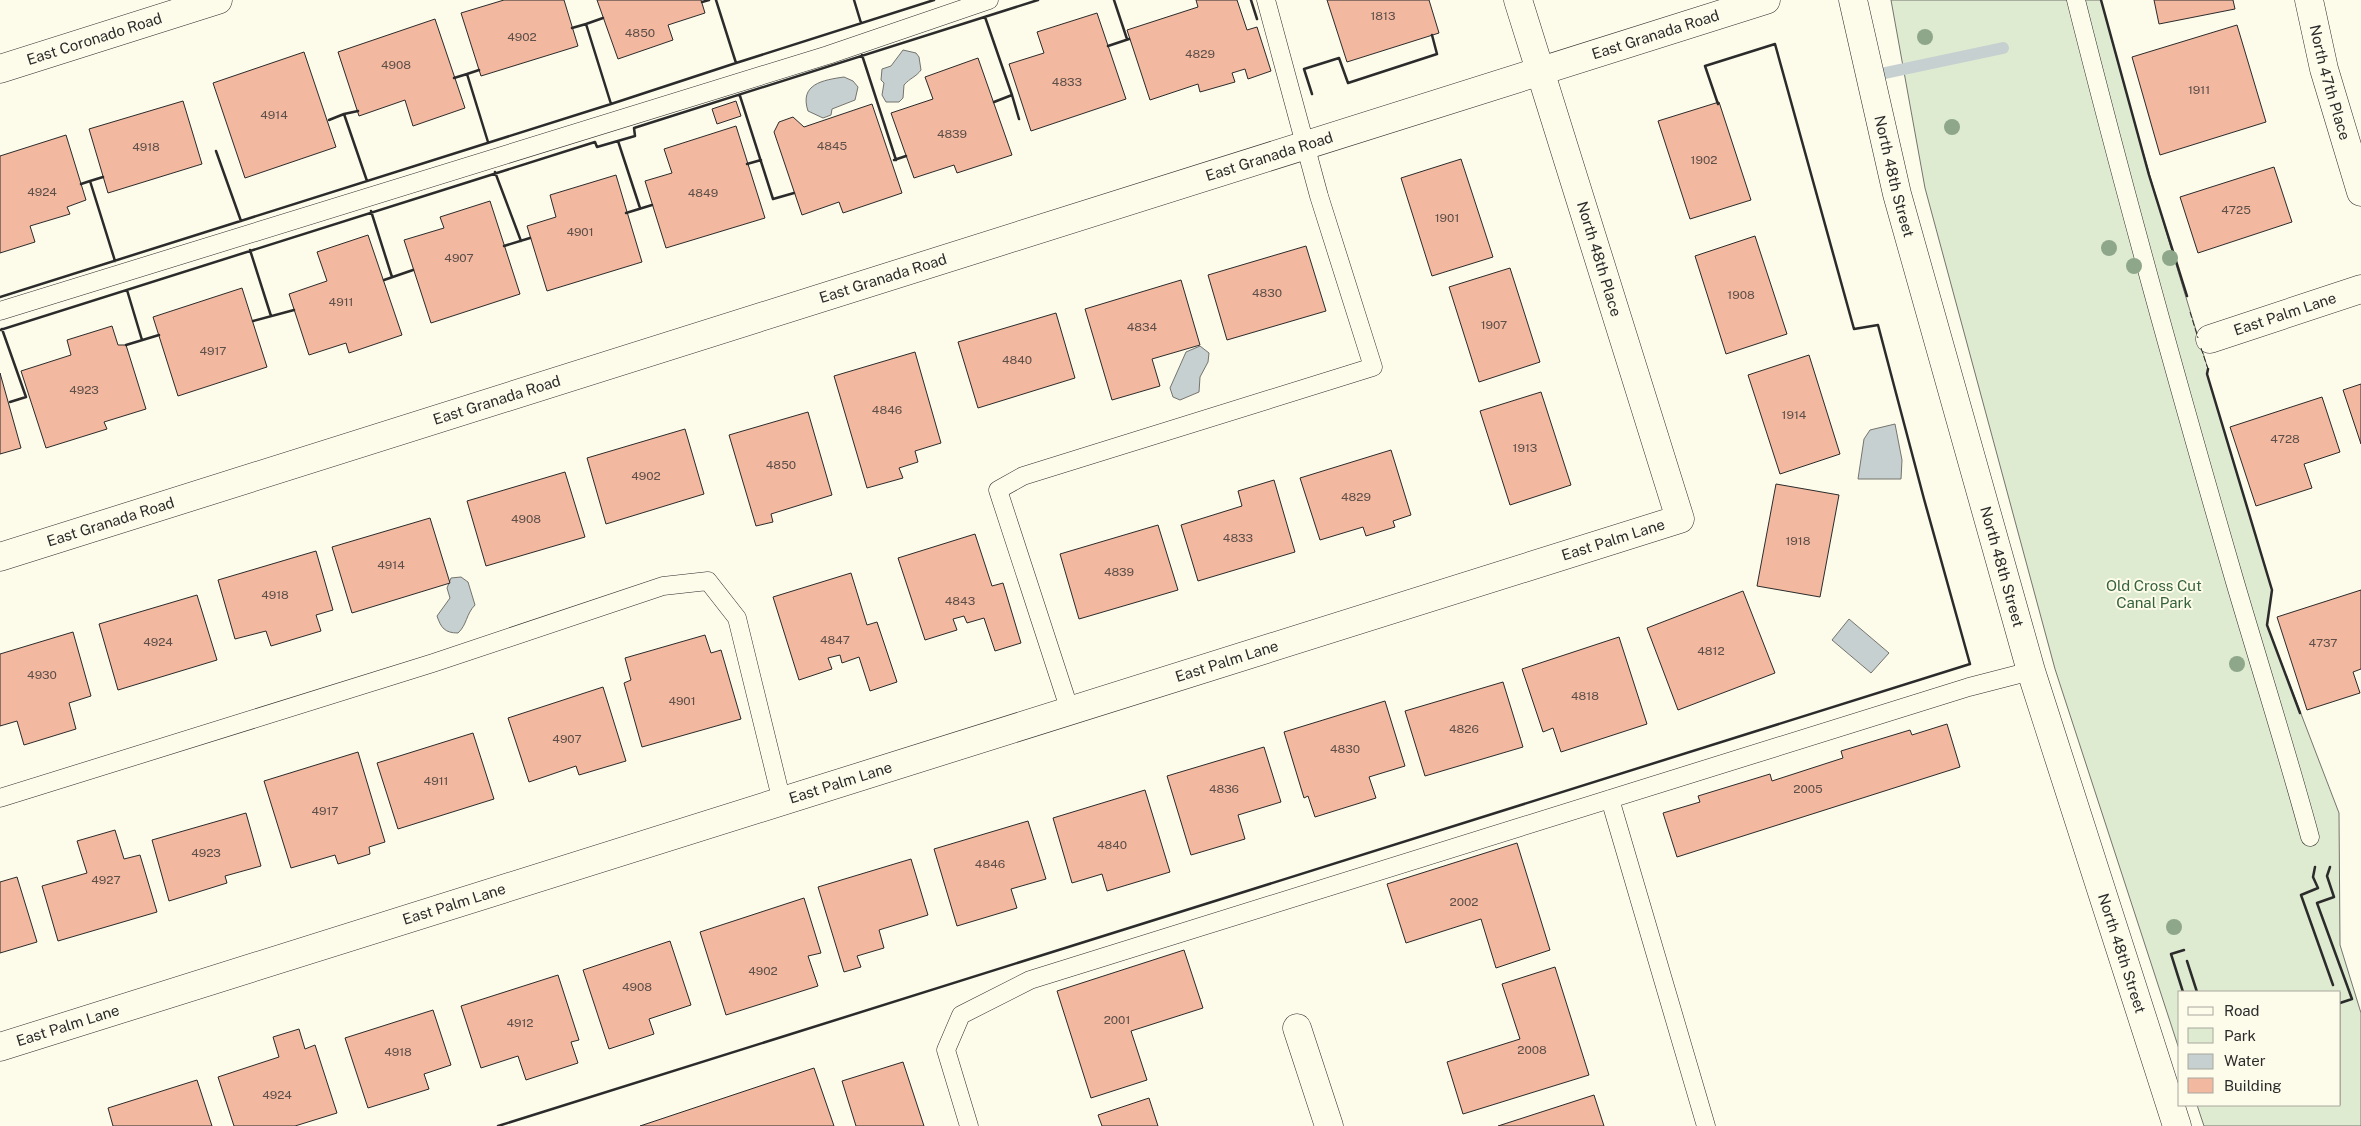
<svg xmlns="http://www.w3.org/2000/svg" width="2361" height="1126" viewBox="0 0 2361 1126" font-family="'Public Sans',sans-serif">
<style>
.green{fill:#deebd1;stroke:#74746e}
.water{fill:#c7d0d0;stroke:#74746e}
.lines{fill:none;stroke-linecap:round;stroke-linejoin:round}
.stream{stroke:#c7d0d0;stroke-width:12}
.building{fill:#f2b8a0;stroke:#2b2b2b}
.lane-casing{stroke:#2b2b2b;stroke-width:19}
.street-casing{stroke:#2b2b2b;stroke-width:29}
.secondary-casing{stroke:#2b2b2b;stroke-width:29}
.lane{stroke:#fdfbea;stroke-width:18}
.street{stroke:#fdfbea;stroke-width:28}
.secondary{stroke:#fdfbea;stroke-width:28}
.fence{stroke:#2b2b2b;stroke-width:1;stroke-dasharray:6 2.5;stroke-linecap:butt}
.wall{stroke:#2b2b2b;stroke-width:2.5}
.tree{fill:#8ea78a}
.labels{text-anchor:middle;stroke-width:4;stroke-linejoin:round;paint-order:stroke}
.number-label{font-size:12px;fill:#5d4e48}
.street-label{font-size:15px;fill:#2b2b2b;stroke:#fdfbea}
.park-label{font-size:15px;fill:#34623c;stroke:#fdfbea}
</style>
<rect width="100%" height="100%" fill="#fdfbea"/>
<path class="green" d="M 1891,0 L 2101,0 C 2134,124 2170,247 2208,369 L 2207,374 L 2272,590 L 2267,625 L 2339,813 L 2340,945 L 2361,1013 L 2361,1126 L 2204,1126 L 2197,1105 L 2340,1105 L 2340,992 L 2180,992 L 2180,1052 L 2055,669 L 1925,188 Z"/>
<path class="water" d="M 903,50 L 916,53 L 919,57 L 921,70 C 916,77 910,78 904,85 L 903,98 L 899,102 L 886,102 L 882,95 L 884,83 L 881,80 L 882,69 L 891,66 Z
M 844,77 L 853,81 L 858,87 L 855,100 L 832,109 L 831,115 L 823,118 L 808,111 C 799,84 823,80 844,77 Z
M 1200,346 L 1209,353 L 1208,362 L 1200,377 L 1199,392 L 1180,400 L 1173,397 L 1170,388 L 1186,352 Z
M 1895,424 L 1902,460 L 1901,479 L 1858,479 L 1864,439 L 1870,430 Z
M 461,577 L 468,582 L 475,605 C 466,614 467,625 458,633 C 445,633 441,628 437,616 L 450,598 L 447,588 L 451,578 Z
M 1849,619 L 1889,653 L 1871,673 L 1832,640 Z"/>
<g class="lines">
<path class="stream" d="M 1871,76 L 2003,48"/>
</g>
<path class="building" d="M 504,0 L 564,0 L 578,46 L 481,76 L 461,13 Z
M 597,0 L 701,0 L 705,13 L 668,25 L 673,40 L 618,59 Z
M 1196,0 L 1237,0 L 1247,30 L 1257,27 L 1271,71 L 1248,79 L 1245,69 L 1232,73 L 1235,82 L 1200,92 L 1198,84 L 1150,100 L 1127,30 L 1198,7 Z
M 1327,0 L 1429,0 L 1439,33 L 1347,62 Z
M 2154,0 L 2233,0 L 2235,9 L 2159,24 Z
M 1097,13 L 1126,99 L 1031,131 L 1009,64 L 1044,53 L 1037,32 Z
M 435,19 L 465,108 L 413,126 L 405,100 L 359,116 L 338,52 Z
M 2237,25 L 2266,122 L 2160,155 L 2132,57 Z
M 304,52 L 336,147 L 245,178 L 213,83 Z
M 978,58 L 1012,155 L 957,173 L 954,165 L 914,178 L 891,113 L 933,99 L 925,77 Z
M 183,101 L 202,164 L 108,193 L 89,129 Z
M 736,101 L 741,116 L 717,124 L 712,109 Z
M 1719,102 L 1751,200 L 1690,219 L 1658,121 Z
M 872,104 L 902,193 L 843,213 L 839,202 L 802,215 L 774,132 L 779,122 L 793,117 L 804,127 Z
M 736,126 L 765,218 L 666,248 L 645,181 L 672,173 L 664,149 Z
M 66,135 L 86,200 L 67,207 L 70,214 L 30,226 L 35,242 L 0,253 L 0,156 Z
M 1461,159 L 1493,257 L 1432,276 L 1401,178 Z
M 2274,167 L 2292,222 L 2198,253 L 2180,197 Z
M 616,175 L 642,262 L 547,291 L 527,226 L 556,217 L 550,195 Z
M 490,201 L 520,294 L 431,323 L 404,240 L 444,228 L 440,217 Z
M 368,235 L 402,335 L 349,353 L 346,343 L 309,355 L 289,294 L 327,281 L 317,252 Z
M 1755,236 L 1787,334 L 1726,354 L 1695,256 Z
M 1306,246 L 1326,311 L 1227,340 L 1208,275 Z
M 1510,268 L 1540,362 L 1479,382 L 1449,287 Z
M 1181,280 L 1200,345 L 1152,359 L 1160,386 L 1112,400 L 1085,309 Z
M 242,288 L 267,367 L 178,396 L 153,317 Z
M 1056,313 L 1075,378 L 978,408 L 958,342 Z
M 112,326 L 118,345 L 126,345 L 146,409 L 104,422 L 107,429 L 46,448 L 21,371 L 71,355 L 67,340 Z
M 915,352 L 941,443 L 915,451 L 918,462 L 899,468 L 903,478 L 867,488 L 834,376 Z
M 1809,355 L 1840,454 L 1780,474 L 1748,375 Z
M 0,373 L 21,448 L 0,454 Z
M 2361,384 L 2361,444 L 2343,390 Z
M 1541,392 L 1571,485 L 1510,505 L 1480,411 Z
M 2322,397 L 2340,452 L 2304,464 L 2312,488 L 2256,506 L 2230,427 Z
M 808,412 L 832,495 L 771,514 L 773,522 L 756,526 L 729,435 Z
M 685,429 L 704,494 L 606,524 L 587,458 Z
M 1391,450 L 1411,515 L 1393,521 L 1395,527 L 1366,536 L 1363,527 L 1320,540 L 1300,478 Z
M 565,472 L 585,537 L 486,566 L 467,501 Z
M 1274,480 L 1295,552 L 1198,581 L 1181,525 L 1242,506 L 1238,491 Z
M 1776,484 L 1839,495 L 1820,597 L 1757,586 Z
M 430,518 L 450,583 L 352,613 L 332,547 Z
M 1158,525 L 1178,590 L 1079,619 L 1060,554 Z
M 975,534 L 992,586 L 1003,583 L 1021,643 L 995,651 L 984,618 L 967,623 L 964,616 L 953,619 L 957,630 L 925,640 L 898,558 Z
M 316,551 L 333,610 L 316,615 L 321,631 L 271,646 L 266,631 L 235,639 L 218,580 Z
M 851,573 L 867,625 L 877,622 L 897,682 L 870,691 L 859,657 L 842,663 L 840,655 L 828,658 L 832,669 L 799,680 L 773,597 Z
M 2361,590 L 2361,669 L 2353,672 L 2360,693 L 2307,710 L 2277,617 Z
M 1743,591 L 1775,673 L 1678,710 L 1647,628 Z
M 197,595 L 217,660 L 118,690 L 99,624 Z
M 73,632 L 91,696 L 69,703 L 76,729 L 24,745 L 17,721 L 0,726 L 0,654 Z
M 705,635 L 711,653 L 721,650 L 741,719 L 642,747 L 624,683 L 631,680 L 625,658 Z
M 1619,637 L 1647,724 L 1561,752 L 1553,728 L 1543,732 L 1522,669 Z
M 1503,682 L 1523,747 L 1425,776 L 1405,711 Z
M 603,687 L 626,761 L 579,775 L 576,766 L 529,782 L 508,718 Z
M 1385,701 L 1405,766 L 1369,777 L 1376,798 L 1315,817 L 1308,796 L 1304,798 L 1284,732 Z
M 1947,724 L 1960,767 L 1677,857 L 1663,813 L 1700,802 L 1698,796 L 1770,774 L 1772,781 L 1843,758 L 1841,751 L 1910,730 L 1912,735 Z
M 473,733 L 494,799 L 398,829 L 377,763 Z
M 1264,747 L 1281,802 L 1238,815 L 1245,839 L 1191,855 L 1167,776 Z
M 358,752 L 385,842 L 369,847 L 370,854 L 338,864 L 335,855 L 291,868 L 264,781 Z
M 1145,790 L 1170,872 L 1107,891 L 1102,874 L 1072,883 L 1053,818 Z
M 246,813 L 261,866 L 225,876 L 227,883 L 169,901 L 152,840 Z
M 1028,821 L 1046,879 L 1011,889 L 1017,908 L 957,926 L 934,849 Z
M 115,830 L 124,859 L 140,855 L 157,912 L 58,941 L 42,886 L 87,873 L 77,841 Z
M 1517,843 L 1550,950 L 1496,968 L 1481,919 L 1406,943 L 1387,884 Z
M 911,859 L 928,915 L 879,930 L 884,948 L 857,956 L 861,967 L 844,972 L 818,887 Z
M 17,877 L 37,942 L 0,953 L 0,882 Z
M 804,898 L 821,953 L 808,956 L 818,986 L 726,1015 L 700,932 Z
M 670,941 L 691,1005 L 649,1019 L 654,1034 L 609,1049 L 583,970 Z
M 1184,950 L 1203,1008 L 1131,1031 L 1147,1080 L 1091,1098 L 1057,991 Z
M 1555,967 L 1589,1075 L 1463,1114 L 1447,1062 L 1520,1039 L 1502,984 Z
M 558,975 L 579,1040 L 571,1042 L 578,1063 L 526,1080 L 518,1056 L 481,1068 L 461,1006 Z
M 433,1010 L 451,1065 L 424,1074 L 429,1089 L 368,1108 L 345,1038 Z
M 299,1029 L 305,1049 L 315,1045 L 337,1113 L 295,1126 L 234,1126 L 218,1077 L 279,1057 L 273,1037 Z
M 903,1062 L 924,1126 L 856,1126 L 842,1081 Z
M 814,1068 L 834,1126 L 640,1126 Z
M 197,1080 L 212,1126 L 113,1126 L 108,1108 Z
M 1594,1095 L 1604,1126 L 1498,1126 Z
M 1149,1098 L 1158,1126 L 1102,1126 L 1098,1115 Z"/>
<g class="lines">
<g class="lane-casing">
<path id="lane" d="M 2076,0 C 2125,195 2179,389 2235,582 C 2260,667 2287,752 2310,837
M 0,311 L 828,55 L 989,0
M 1070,711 L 998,490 L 1023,476 L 1373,367 L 1319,196 L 1266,0
M 0,798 L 433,663 L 663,586 L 708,581 L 737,618 L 782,802
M 1610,799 L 1706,1126
M 969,1126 L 946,1050 L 961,1015 L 1030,980 L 1969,687 L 2031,671"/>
</g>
<g class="street-casing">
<g id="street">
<path id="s1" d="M 2309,0 L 2324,69 L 2361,192"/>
<path id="s2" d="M 0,69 L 218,0"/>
<path id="s3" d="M 2210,339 L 2361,289"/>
<path id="s4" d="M 0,557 L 1766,0"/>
<path d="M 1297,1028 L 1329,1126"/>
<path id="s5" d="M 0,1047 L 1680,519 L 1518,0"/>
</g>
</g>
<g class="secondary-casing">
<g id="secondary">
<path id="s6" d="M 1853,0 L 1897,194 L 2031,671 L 2177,1126"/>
</g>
</g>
<use href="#lane" class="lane"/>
<use href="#street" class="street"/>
<use href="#secondary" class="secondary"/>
<path class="fence" d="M 2190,312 L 2198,338
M 2201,348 L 2208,369"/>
<path class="wall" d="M 716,0 L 736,63 L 934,0
M 854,0 L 861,23
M 1114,0 L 1127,39
M 1251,0 L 1257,19
M 2101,0 L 2149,175 L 2187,296
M 702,2 L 709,0
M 985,17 L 1012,95 L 994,102
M 603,18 L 586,24 L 611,104 L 736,63
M 572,28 L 586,24
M 1108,46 L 1129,39
M 862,55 L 896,160
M 479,70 L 467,74 L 488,142
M 454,78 L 467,74
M 1312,94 L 1304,69 L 1339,58 L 1348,83 L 1437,54 L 1432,35
M 1012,95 L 1019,119
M 740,96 L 773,199 L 794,193
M 358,111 L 344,114 L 367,181
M 329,120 L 344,114
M 618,141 L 640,208
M 216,151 L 241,221
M 894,160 L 906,156
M 747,164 L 761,160
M 495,172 L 521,241
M 90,181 L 103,177
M 81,184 L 90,181 L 115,261
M 371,211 L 392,277
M 626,213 L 652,205
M 504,246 L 530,238
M 250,250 L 271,316
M 384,280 L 413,270
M 127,290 L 142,340
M 0,297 L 611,104
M 253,321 L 294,310
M 2,329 L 26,397 L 10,402
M 0,330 L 595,142 L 597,147 L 635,136 L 634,128 L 1038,0
M 126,345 L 159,335
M 2208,369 L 2207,374 L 2272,590 L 2267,625 L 2300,713
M 2315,867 L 2313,877 L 2318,888 L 2301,895 L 2333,985
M 2330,867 L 2327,876 L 2334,897 L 2317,903 L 2352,999 L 2340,1003
M 2187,961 L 2197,992
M 2183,992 L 2171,954 L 2184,950
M 498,1126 L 1970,664 L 1924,499 L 1878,325 L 1854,329 L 1775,44 L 1705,66 L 1718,104"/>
</g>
<g class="tree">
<circle cx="1925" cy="37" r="8"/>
<circle cx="1952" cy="127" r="8"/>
<circle cx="2109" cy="248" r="8"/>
<circle cx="2170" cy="258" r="8"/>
<circle cx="2134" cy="266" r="8"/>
<circle cx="2237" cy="664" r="8"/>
<circle cx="2174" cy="927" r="8"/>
</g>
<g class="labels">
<g class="number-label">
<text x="1383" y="20">1813</text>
<text x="640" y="37">4850</text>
<text x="522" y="41">4902</text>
<text x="1200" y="58">4829</text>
<text x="396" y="69">4908</text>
<text x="1067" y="86">4833</text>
<text x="2199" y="94">1911</text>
<text x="274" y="119">4914</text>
<text x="952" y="138">4839</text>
<text x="832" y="150">4845</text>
<text x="146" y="151">4918</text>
<text x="1704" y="164">1902</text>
<text x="42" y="196">4924</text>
<text x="703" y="197">4849</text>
<text x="2236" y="214">4725</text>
<text x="1447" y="222">1901</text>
<text x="580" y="236">4901</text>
<text x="459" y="262">4907</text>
<text x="1267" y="297">4830</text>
<text x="1741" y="299">1908</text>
<text x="341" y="306">4911</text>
<text x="1494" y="329">1907</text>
<text x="1142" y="331">4834</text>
<text x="213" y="355">4917</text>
<text x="1017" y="364">4840</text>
<text x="84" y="394">4923</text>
<text x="887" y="414">4846</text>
<text x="1794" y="419">1914</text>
<text x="2285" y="443">4728</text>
<text x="1525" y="452">1913</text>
<text x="781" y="469">4850</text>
<text x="646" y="480">4902</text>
<text x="1356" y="501">4829</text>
<text x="526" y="523">4908</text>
<text x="1238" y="542">4833</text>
<text x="1798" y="545">1918</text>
<text x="391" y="569">4914</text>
<text x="1119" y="576">4839</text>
<text x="275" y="599">4918</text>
<text x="960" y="605">4843</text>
<text x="835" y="644">4847</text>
<text x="158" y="646">4924</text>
<text x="2323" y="647">4737</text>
<text x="1711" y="655">4812</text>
<text x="42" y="679">4930</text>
<text x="1585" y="700">4818</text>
<text x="682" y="705">4901</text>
<text x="1464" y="733">4826</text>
<text x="567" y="743">4907</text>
<text x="1345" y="753">4830</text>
<text x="436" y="785">4911</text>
<text x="1224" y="793">4836</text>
<text x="1808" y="793">2005</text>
<text x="325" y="815">4917</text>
<text x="1112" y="849">4840</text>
<text x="206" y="857">4923</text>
<text x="990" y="868">4846</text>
<text x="106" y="884">4927</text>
<text x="1464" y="906">2002</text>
<text x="763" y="975">4902</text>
<text x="637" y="991">4908</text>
<text x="1117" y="1024">2001</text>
<text x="520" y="1027">4912</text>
<text x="1532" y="1054">2008</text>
<text x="398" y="1056">4918</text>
<text x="277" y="1099">4924</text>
</g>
<g class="street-label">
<text dy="5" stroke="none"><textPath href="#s4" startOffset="1736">East Granada Road</textPath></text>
<text dy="5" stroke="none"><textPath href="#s2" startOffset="99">East Coronado Road</textPath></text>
<text dy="5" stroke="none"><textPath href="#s1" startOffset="85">North 47th Place</textPath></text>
<text dy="5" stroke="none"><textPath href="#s4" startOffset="1331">East Granada Road</textPath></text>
<text dy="5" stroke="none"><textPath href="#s6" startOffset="181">North 48th Street</textPath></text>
<text transform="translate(1599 259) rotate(73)" y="5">North 48th Place</text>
<text dy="5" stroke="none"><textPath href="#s4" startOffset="926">East Granada Road</textPath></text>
<text dy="5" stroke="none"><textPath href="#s3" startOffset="79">East Palm Lane</textPath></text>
<text dy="5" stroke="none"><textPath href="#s4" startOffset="521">East Granada Road</textPath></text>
<text dy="5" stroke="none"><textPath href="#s4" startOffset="116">East Granada Road</textPath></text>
<text dy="5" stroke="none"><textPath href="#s5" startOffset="1691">East Palm Lane</textPath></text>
<text dy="5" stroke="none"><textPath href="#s6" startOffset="586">North 48th Street</textPath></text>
<text dy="5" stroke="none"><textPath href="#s5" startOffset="1286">East Palm Lane</textPath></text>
<text dy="5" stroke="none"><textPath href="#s5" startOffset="881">East Palm Lane</textPath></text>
<text dy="5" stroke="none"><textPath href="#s5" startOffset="476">East Palm Lane</textPath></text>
<text dy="5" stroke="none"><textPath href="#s6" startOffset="991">North 48th Street</textPath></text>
<text dy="5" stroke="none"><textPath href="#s5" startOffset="71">East Palm Lane</textPath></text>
</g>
<g class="park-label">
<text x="2154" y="591">Old Cross Cut<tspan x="2154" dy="17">Canal Park</tspan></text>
</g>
</g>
<rect x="2178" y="991" width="162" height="115" fill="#fdfbea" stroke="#a9a89e"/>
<rect x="2188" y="1007" width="25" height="8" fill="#fdfbea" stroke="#a9a89e"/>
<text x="2224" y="1016" font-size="15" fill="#2b2b2b">Road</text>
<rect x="2188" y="1028" width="25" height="15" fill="#deebd1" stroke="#a9a89e"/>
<text x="2224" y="1041" font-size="15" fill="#2b2b2b">Park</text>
<rect x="2188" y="1054" width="25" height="15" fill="#c7d0d0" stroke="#a9a89e"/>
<text x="2224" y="1066" font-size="15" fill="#2b2b2b">Water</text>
<rect x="2188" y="1078" width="25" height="15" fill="#f2b8a0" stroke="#a9a89e"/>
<text x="2224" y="1091" font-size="15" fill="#2b2b2b">Building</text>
</svg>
